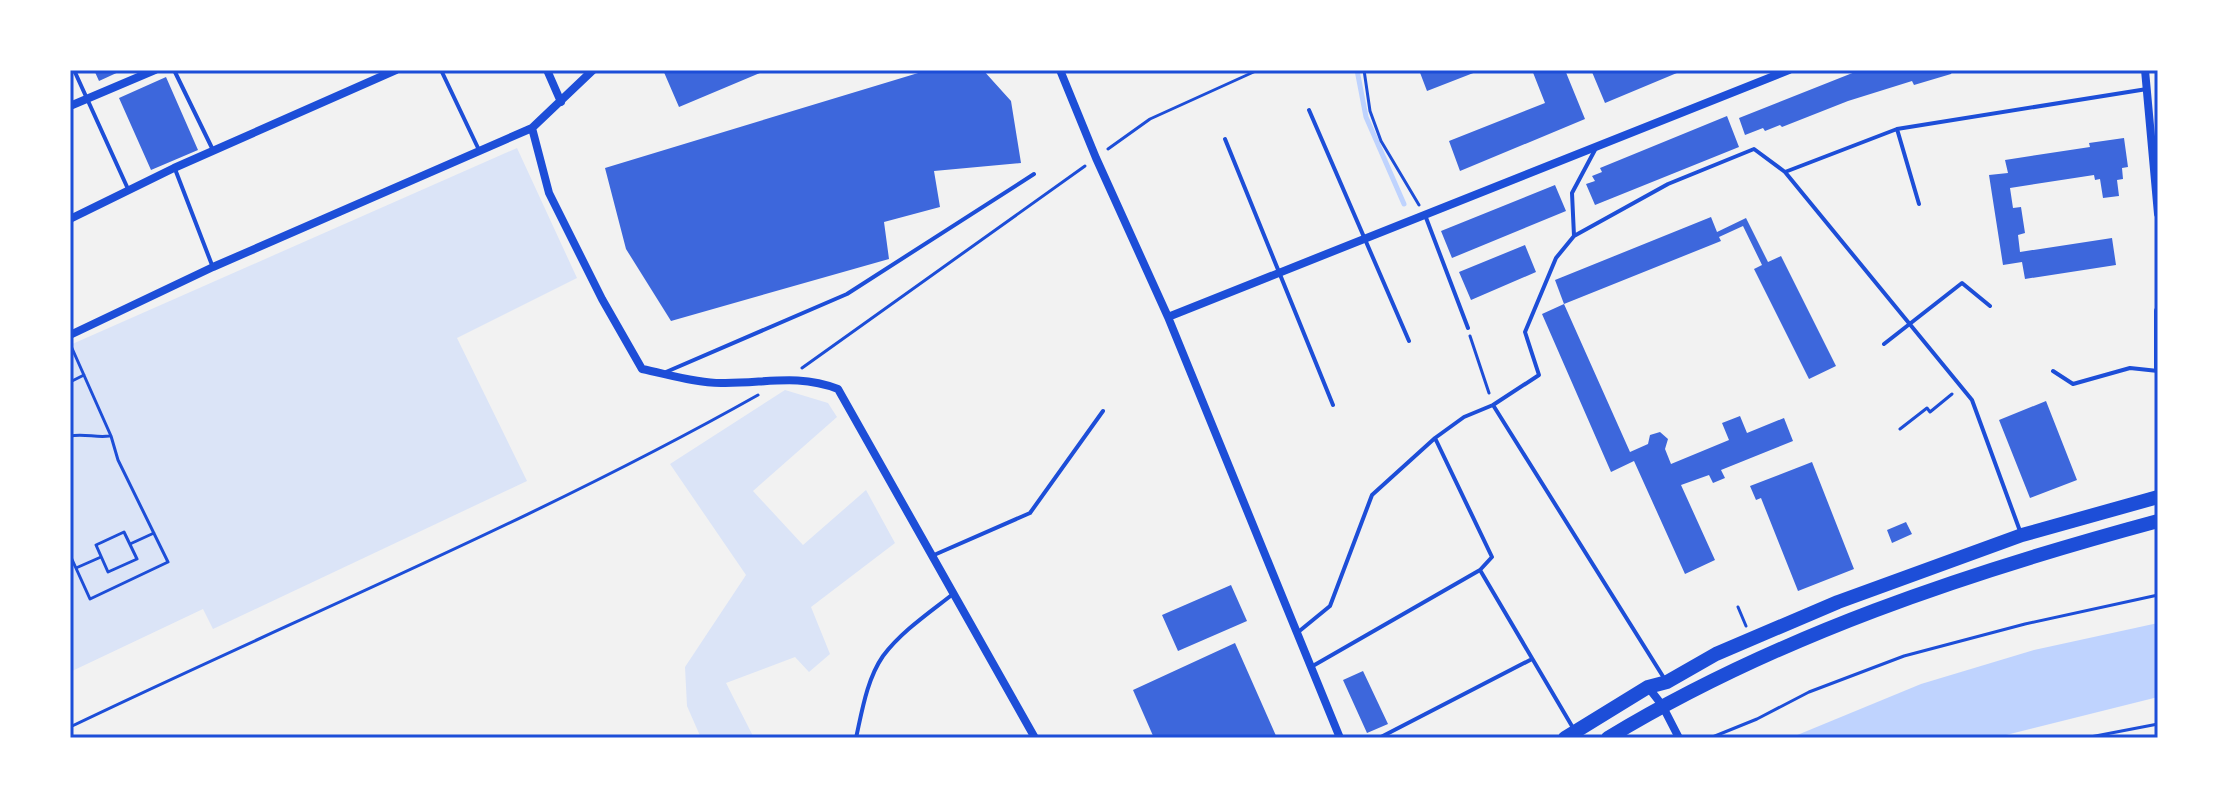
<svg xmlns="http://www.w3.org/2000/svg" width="2228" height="808" viewBox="0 0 2228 808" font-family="Bitter,serif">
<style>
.green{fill:#dbe4f7}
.water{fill:#bfd3fe}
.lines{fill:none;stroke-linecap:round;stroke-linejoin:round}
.stream{stroke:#bfd3fe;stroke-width:5}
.building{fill:#3d67dc}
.path{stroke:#1d4ed8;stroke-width:3}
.service{stroke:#1d4ed8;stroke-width:4}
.minor{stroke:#1d4ed8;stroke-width:8}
.primary{stroke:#1d4ed8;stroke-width:14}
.neatline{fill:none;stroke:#1d4ed8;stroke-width:3}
</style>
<rect width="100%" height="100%" fill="#f2f2f2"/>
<path class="green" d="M 517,148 L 577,278 L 457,338 L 527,481 L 213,629 L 203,609 L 70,672 L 70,345 Z
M 785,390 L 828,403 L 837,417 L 753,491 L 803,545 L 866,490 L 895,543 L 811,607 L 830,654 L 809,672 L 795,657 L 726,683 L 754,738 L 701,738 L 687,706 L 685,667 L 746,575 L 670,464 Z"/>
<path class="water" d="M 2158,623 L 2158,697 L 1994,738 L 1790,738 L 1921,684 L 2034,650 Z"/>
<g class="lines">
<path class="stream" d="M 1357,70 L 1366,117 L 1404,204"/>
</g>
<path class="building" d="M 94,70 L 123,70 L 99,81 Z
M 663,70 L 767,70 L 679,107 Z
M 928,70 L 983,70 L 1011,101 L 1021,163 L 934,171 L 940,207 L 884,222 L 889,259 L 671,321 L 626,249 L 605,168 Z
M 1419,70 L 1481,70 L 1427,91 Z
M 1532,70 L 1565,70 L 1585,119 L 1460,171 L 1449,141 L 1545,103 Z
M 1596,70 L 1684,70 L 1605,103 L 1592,72 Z
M 1860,70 L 1953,70 L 1951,74 L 1914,85 L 1912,81 L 1848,101 L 1782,127 L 1780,125 L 1765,131 L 1763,128 L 1745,135 L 1739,118 Z
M 166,77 L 198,150 L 151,170 L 119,98 Z
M 1727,116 L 1739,147 L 1595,205 L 1586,184 L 1595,181 L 1592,176 L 1602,172 L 1600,168 Z
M 2124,138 L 2128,167 L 2122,168 L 2123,179 L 2117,180 L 2119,196 L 2103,198 L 2100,179 L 2095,180 L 2094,175 L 2010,188 L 2013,208 L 2021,207 L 2025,233 L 2018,235 L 2020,252 L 2112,238 L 2116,265 L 2025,279 L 2022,262 L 2003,265 L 1989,175 L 2008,173 L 2005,160 L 2090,147 L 2089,143 Z
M 1555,185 L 1566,211 L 1452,258 L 1441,231 Z
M 1711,217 L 1717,232 L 1746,218 L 1768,262 L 1781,256 L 1836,366 L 1809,379 L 1754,269 L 1762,265 L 1743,226 L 1719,237 L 1721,241 L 1564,304 L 1630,452 L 1648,444 L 1650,435 L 1660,432 L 1668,439 L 1665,449 L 1671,464 L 1729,440 L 1722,423 L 1740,416 L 1747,433 L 1784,418 L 1793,441 L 1721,470 L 1725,478 L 1713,483 L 1709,475 L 1681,485 L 1715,560 L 1685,574 L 1634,461 L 1611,472 L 1542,314 L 1564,304 L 1555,280 Z
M 1525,245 L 1536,272 L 1471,300 L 1459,272 Z
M 2046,401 L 2077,480 L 2030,498 L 1999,420 Z
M 1812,462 L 1854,569 L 1798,591 L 1761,498 L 1756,500 L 1750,486 Z
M 1906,522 L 1912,534 L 1892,543 L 1887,530 Z
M 1231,585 L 1247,621 L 1178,651 L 1162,615 Z
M 1235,643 L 1277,738 L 1188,738 L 1187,735 L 1180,738 L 1154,738 L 1133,690 Z
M 1363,671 L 1388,724 L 1367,733 L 1343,680 Z"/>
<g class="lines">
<path class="path" d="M 1364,70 L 1370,111 L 1381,141 L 1419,205
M 1108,149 L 1150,119 L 1258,70
M 1470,336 L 1489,393
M 802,368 L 1085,166
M 70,382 L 84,375
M 1900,429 L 1927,408 L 1930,412 L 1952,394
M 70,436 C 84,433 96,438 109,436
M 124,532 L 137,559 L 108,572 L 96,545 Z
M 130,544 L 154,533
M 70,555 L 90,599 L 168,562 L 118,460 L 111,436 L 71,346
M 76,568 L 101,557
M 1738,607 L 1746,626
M 70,727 C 299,617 536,520 758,395
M 1710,738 L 1757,719 L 1809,692 L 1904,656 L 2025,624 L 2158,595
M 2085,738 L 2158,724"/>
<path class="service" d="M 74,70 L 128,189
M 174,70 L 212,148
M 441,70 L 479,150
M 1309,110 L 1409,341
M 1897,129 L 1919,204
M 1225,139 L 1333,405
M 175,169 L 212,265
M 1785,172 L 1972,400 L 2020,531
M 1425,215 L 1468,328
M 1574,236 L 1668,184 L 1754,149 L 1785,172 L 1897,129 L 2147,89
M 1884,344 L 1962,283 L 1990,306
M 2053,371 L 2073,384 L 2130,368 L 2158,371
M 666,372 L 847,294 L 1034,174
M 1493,405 L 1664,678
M 1435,438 L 1492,557 L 1480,570 L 1579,738
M 934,555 L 1030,513 L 1103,411
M 1297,633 L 1330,606 L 1372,495 L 1435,438 L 1464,417 L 1493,405 L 1539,375 L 1525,332 L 1556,258 L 1574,236 L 1572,193 L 1596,148
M 1311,667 L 1480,570
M 856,738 C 862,711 867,679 883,656 C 902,631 929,613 953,594
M 1379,738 L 1532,659"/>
<path class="minor" d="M 547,70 L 561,102
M 1060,70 L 1096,158 L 1168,317 L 1340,738
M 2145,70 L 2158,214
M 70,106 L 155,70
M 532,128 L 549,193 L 602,299 L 642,369 C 667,374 695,383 721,383 C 763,384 797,373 838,389 L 1035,738
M 70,219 L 174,168 L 396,70
M 2158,311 L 2158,368
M 1168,317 L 1789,70
M 70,335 L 213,267 L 532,128 L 593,70
M 1648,687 L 1662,705 L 1679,738"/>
<path class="primary" d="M 1565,738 L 1648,687 L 1667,682 L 1716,654 L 1838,602 L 2022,535 L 2158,497
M 1608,738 C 1776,636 1969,572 2158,521"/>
</g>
<rect width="2228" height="808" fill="none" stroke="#ffffff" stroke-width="144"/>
<rect x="72" y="72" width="2084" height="664" class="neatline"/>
</svg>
